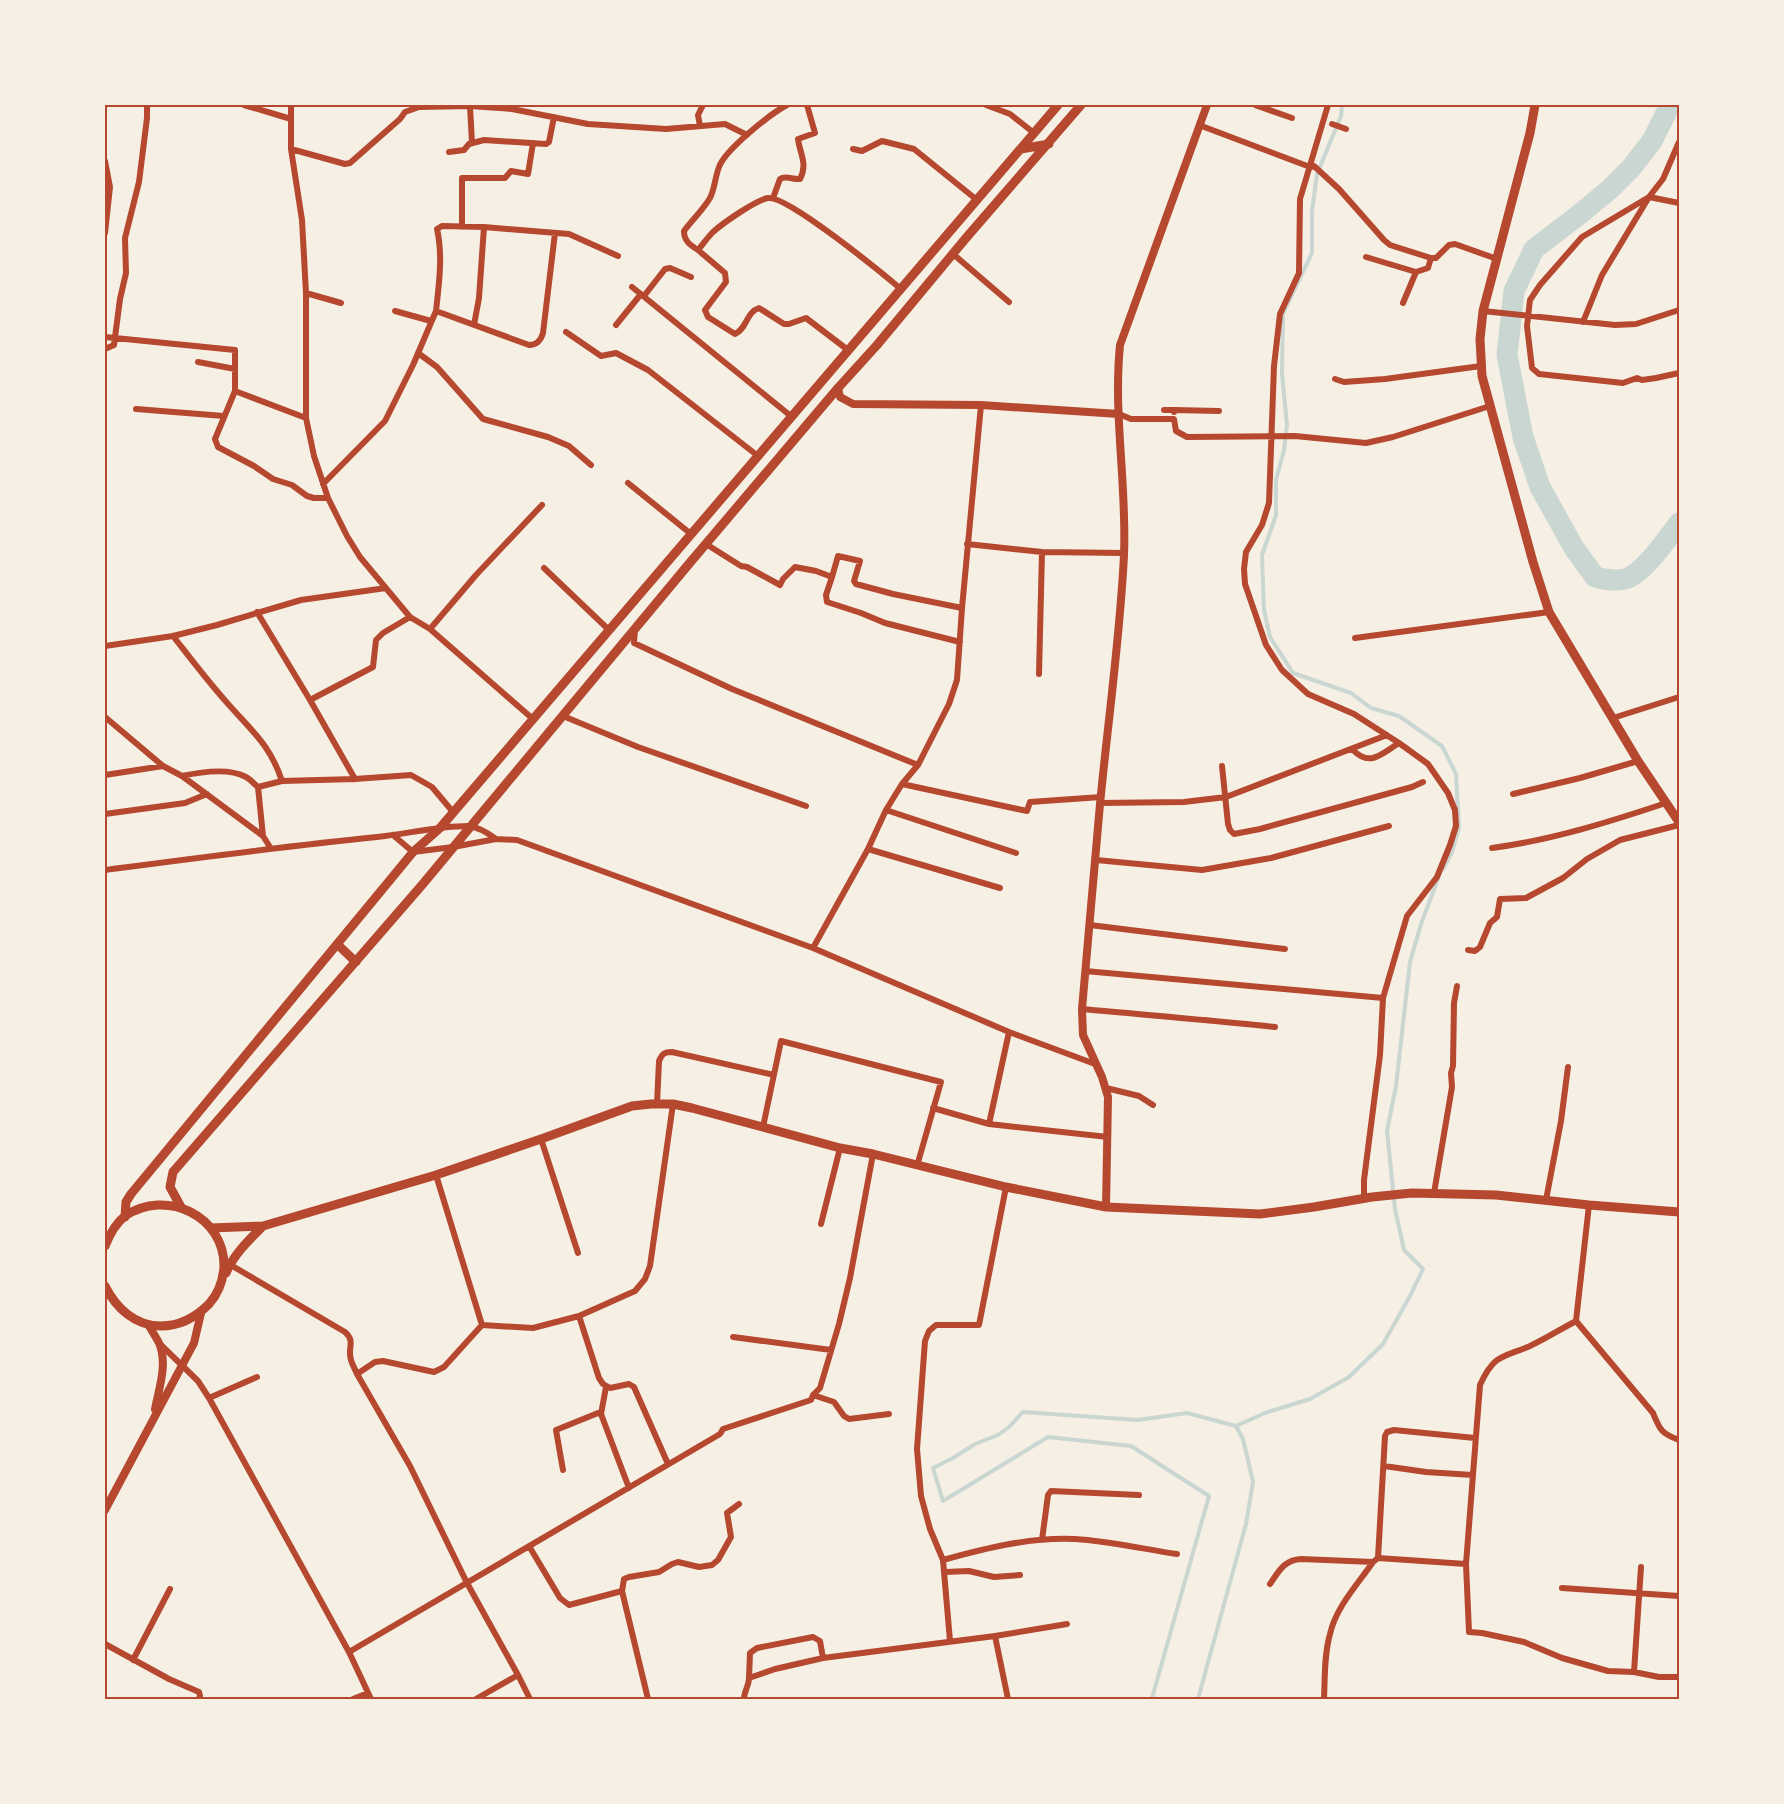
<svg xmlns="http://www.w3.org/2000/svg" width="1784" height="1804" viewBox="0 0 1784 1804" font-family="Commissioner,sans-serif">
<style>
.lines{fill:none;stroke-linecap:round;stroke-linejoin:round}
.stream{stroke:#c9d6d2;stroke-width:4}
.river{stroke:#c9d6d2;stroke-width:21}
.minor{stroke:#b5482f;stroke-width:6}
.tertiary{stroke:#b5482f;stroke-width:8}
.primary{stroke:#b5482f;stroke-width:9}
.neatline{fill:none;stroke:#b5482f;stroke-width:2}
</style>
<rect width="100%" height="100%" fill="#f6efe4"/>
<g class="lines">
<path class="stream" d="M 1342,105 L 1341,116 L 1317,174 L 1312,211 L 1312,253 L 1283,314 L 1282,374 L 1287,425 L 1284,450 L 1276,480 L 1276,515 L 1262,555 L 1264,610 L 1270,637 L 1293,673 L 1351,693 L 1371,708 L 1399,716 L 1442,746 L 1456,774 L 1459,828 L 1452,852 L 1443,869
M 1236,1426 L 1265,1413 L 1310,1399 L 1349,1377 L 1383,1344 L 1410,1296 L 1423,1269 L 1404,1250 L 1395,1209 L 1387,1131 L 1396,1086 L 1410,962 L 1421,924 L 1438,879
M 1157,1699 L 1152,1698 L 1209,1496 L 1131,1446 L 1048,1437 L 943,1501 L 933,1468 L 953,1458 L 975,1444 L 998,1435 L 1009,1427 L 1023,1412 L 1138,1420 L 1187,1413 L 1236,1426 L 1243,1439 L 1253,1482 L 1246,1524 L 1198,1699"/>
<path class="river" d="M 1670,105 L 1652,141 L 1631,168 L 1610,189 L 1580,214 L 1534,249 L 1514,291 L 1507,355 L 1523,437 L 1540,487 L 1574,548 L 1595,577 C 1606,580 1617,582 1628,578 C 1645,571 1668,538 1679,523"/>
<path class="minor" d="M 244,105 L 291,119
M 291,105 L 291,149 L 302,220 L 306,293 L 306,418 L 314,456 L 328,498 L 347,536 L 360,557 L 410,617 L 430,629 L 533,719
M 787,105 C 770,114 725,150 719,167 C 715,177 715,188 710,198 C 703,210 692,220 684,231 C 684,241 690,245 698,250 C 703,244 708,237 713,232 C 723,223 756,200 768,198 C 787,195 882,273 901,289
M 986,105 L 1010,114 L 1034,133
M 1255,105 L 1292,118
M 1328,105 L 1300,199 L 1299,273 L 1280,314 L 1274,366 L 1269,503 L 1262,525 L 1246,552 L 1244,569 L 1245,584 L 1266,645 L 1282,670 L 1308,694 L 1354,714 L 1399,743 L 1428,764 L 1448,793 L 1455,810 L 1456,826 L 1450,845 L 1437,877 L 1407,916 L 1383,998 L 1380,1055 L 1364,1180 L 1364,1198
M 470,106 L 472,143
M 1332,124 L 1346,129
M 1199,125 L 1310,167 L 1314,166 L 1339,189 L 1384,240 L 1390,245 L 1431,258 L 1436,258 L 1449,245 L 1455,244 L 1497,259
M 700,126 L 698,115 L 703,105
M 291,149 L 345,164 L 350,163 L 400,119 L 405,112 L 419,107 L 470,106 L 512,109 L 588,124 L 666,129 L 725,124 L 747,135
M 853,149 L 862,151 L 882,141 L 914,149 L 977,200
M 449,152 L 464,150 L 469,144 L 484,140 L 546,144 L 549,142 L 554,117
M 105,161 L 110,187 L 105,233
M 773,198 L 780,179 C 786,175 793,180 800,179 C 808,164 800,154 798,139 L 815,133 L 807,105
M 1679,203 L 1649,197 L 1582,237 L 1540,285 L 1530,300 L 1527,326 L 1532,368 L 1539,374 L 1623,383 L 1637,378 L 1642,380 L 1656,378 L 1679,373
M 462,227 L 462,178 L 505,178 L 511,171 L 528,174 L 533,143
M 698,250 L 725,273 L 726,282 L 705,310 L 708,317 L 735,334 C 747,329 746,312 759,308 L 784,324 L 789,324 L 806,318 L 848,350
M 953,254 L 1009,302
M 1366,257 L 1416,272
M 632,287 L 792,417
M 306,293 L 341,303
M 644,296 L 665,269 L 670,268 L 691,277
M 1403,303 L 1416,272 L 1428,268 L 1431,258
M 395,311 L 431,321
M 436,311 C 439,284 443,255 437,229 L 442,226 L 484,227 L 569,234 L 618,256
M 1483,311 L 1615,325 L 1636,324 L 1679,310
M 1583,322 L 1602,275 L 1649,197 L 1663,179 L 1679,142
M 474,325 L 479,298 L 484,227
M 616,325 L 641,294
M 566,332 L 601,356 L 616,353 L 648,370 L 758,456
M 105,337 L 235,350 L 235,391 L 306,418
M 105,349 L 114,345 L 120,299 L 126,273 L 125,238 L 139,182 L 147,118 L 147,105
M 418,353 L 437,367 L 483,419 L 548,437 L 569,446 L 591,465
M 198,362 L 235,369
M 1335,379 L 1344,382 L 1385,379 L 1481,366
M 235,391 L 215,439 L 218,447 L 254,466 L 273,479 L 292,485 L 307,496 L 314,498 L 328,498
M 136,409 L 224,416
M 1164,410 L 1174,410 L 1174,412
M 1174,410 L 1219,411
M 1119,414 L 1131,419 L 1174,419 L 1176,431 L 1187,437 L 1295,436 L 1366,443 L 1393,437 L 1490,406
M 628,483 L 691,534
M 323,484 L 385,421 L 413,365 L 436,311 L 529,345 C 537,345 541,340 543,333 L 555,233
M 706,544 L 741,566 L 747,567 L 780,585 L 783,579 L 795,567 L 816,571 L 832,577 L 826,595 L 827,602 L 861,613 L 885,623 L 960,642
M 967,544 L 1042,552 L 1124,553
M 544,568 L 609,630
M 832,577 L 838,556 L 860,561 L 854,581 L 856,584 L 893,594 L 962,608
M 257,612 L 310,700 L 355,779
M 430,629 L 476,575 L 542,505
M 635,629 L 634,643 L 732,689 L 918,765
M 173,636 C 191,659 209,683 229,705 C 253,732 270,745 282,781
M 1355,638 L 1549,612
M 105,646 L 173,636 L 217,625 L 301,600 L 386,588
M 1039,674 L 1042,552
M 310,700 L 373,667 L 376,640 L 383,633 L 410,617
M 563,716 L 638,747 L 806,806
M 105,717 L 163,766 L 182,776 L 263,836 L 270,847
M 1613,718 L 1679,697
M 1352,749 C 1370,768 1381,754 1399,743
M 1222,766 L 1228,824 L 1230,830 L 1234,834 L 1260,829 L 1412,787 L 1423,782
M 105,775 L 163,766
M 182,776 C 200,772 229,768 246,777 C 250,779 254,784 258,787 L 263,836
M 902,784 L 1027,811 L 1030,802 L 1101,797
M 258,787 L 282,781 L 355,779 L 411,775 L 432,787 L 453,812
M 1513,794 L 1580,778 L 1638,761
M 1100,803 L 1184,802 L 1226,797 L 1387,735
M 886,810 L 1016,853
M 105,814 L 185,803 L 207,794
M 393,835 L 413,852 L 453,847 L 496,839 L 517,840 L 813,948 L 1009,1032 L 1095,1064
M 1492,848 C 1552,840 1609,822 1666,803
M 868,849 L 1000,888
M 1096,860 L 1202,870 L 1271,858 L 1389,826
M 105,870 C 196,858 286,846 377,837 C 407,834 437,826 468,826 C 479,827 488,833 496,839
M 1090,925 L 1285,949
M 813,948 L 868,849 L 886,810 L 902,784 L 918,765 L 949,704 L 957,680 L 962,608 L 981,405
M 1468,950 L 1475,951 L 1480,947 L 1490,923 L 1497,917 L 1500,899 L 1526,898 L 1563,878 L 1587,859 L 1620,840 L 1679,825
M 1085,971 L 1383,998
M 1082,1009 C 1146,1015 1210,1020 1275,1027
M 1106,1088 L 1139,1096 L 1153,1105
M 657,1104 L 659,1061 C 662,1054 664,1052 672,1052 L 774,1075
M 933,1108 L 989,1124 L 1108,1137
M 989,1124 L 1009,1032
M 763,1127 L 781,1041 L 941,1082 L 917,1166
M 541,1139 L 578,1253
M 436,1175 L 482,1325 L 533,1328 L 579,1316 L 635,1291 L 645,1279 L 650,1266 L 673,1104
M 1434,1193 L 1452,1087 L 1451,1073 L 1453,1066 L 1454,1003 L 1457,986
M 1546,1200 L 1561,1121 L 1568,1067
M 1589,1205 L 1576,1321 L 1653,1413 C 1660,1430 1661,1433 1679,1440
M 821,1224 L 840,1148
M 229,1264 L 345,1332 C 356,1342 347,1347 351,1360 C 352,1364 355,1369 357,1374 L 410,1466 L 467,1583 L 518,1675 L 530,1699
M 579,1316 L 599,1378 L 603,1384 L 610,1388 L 629,1384 L 634,1387 L 668,1464
M 1576,1321 C 1561,1329 1545,1339 1530,1346 C 1502,1358 1494,1354 1480,1385 L 1466,1564 L 1469,1632 L 1482,1633 L 1524,1642 L 1562,1658 L 1608,1671 L 1634,1672 L 1659,1677 L 1679,1677
M 733,1337 L 831,1350
M 160,1344 L 198,1381 L 209,1398 L 349,1652 L 371,1699
M 357,1374 L 375,1362 L 383,1361 L 434,1372 L 444,1367 L 482,1325
M 606,1387 L 601,1414 L 629,1488
M 813,1395 L 834,1402 L 844,1416 L 849,1419 L 889,1414
M 209,1398 L 257,1377
M 1384,1466 L 1426,1472 L 1473,1475
M 563,1470 L 556,1430 L 598,1413 L 601,1414
M 1042,1540 L 1048,1495 L 1051,1491 L 1139,1495
M 529,1546 L 560,1598 L 569,1605 L 622,1591
M 1378,1558 L 1466,1564
M 943,1560 C 986,1548 1030,1537 1075,1539 C 1109,1541 1143,1549 1177,1554
M 945,1572 L 969,1571 L 994,1577 L 1020,1575
M 1270,1584 C 1279,1571 1284,1560 1301,1559 L 1373,1562
M 1562,1588 L 1679,1596
M 995,1636 L 1008,1699
M 950,1641 L 943,1560 L 930,1529 L 921,1496 L 917,1449 L 925,1341 L 929,1331 L 936,1325 L 979,1325 L 1006,1187
M 105,1644 L 169,1679 L 199,1692 L 200,1696 L 199,1699
M 349,1652 L 720,1434 L 723,1429 L 811,1400 L 813,1395 L 820,1388 L 839,1324 L 850,1278 L 873,1154
M 133,1660 L 170,1589
M 1634,1672 L 1641,1567
M 749,1678 L 750,1653 L 757,1648 L 813,1637 L 820,1641 L 823,1658
M 353,1699 L 368,1693
M 476,1699 L 518,1675
M 648,1699 L 622,1591 L 624,1579 L 629,1577 L 659,1572 L 672,1564 L 678,1562 L 699,1567 L 712,1565 L 718,1560 L 731,1537 L 727,1513 L 739,1504
M 744,1699 C 744,1691 749,1686 749,1678 L 775,1669 L 823,1658 L 995,1636 L 1067,1624
M 1324,1699 C 1325,1678 1324,1655 1330,1634 C 1336,1607 1358,1584 1373,1562 L 1378,1558 L 1385,1436 L 1387,1432 L 1394,1430 L 1475,1438"/>
<path class="tertiary" d="M 838,388 L 840,397 L 853,404 L 981,405 L 1119,414
M 1106,1207 L 1108,1097 L 1102,1077 L 1083,1035 L 1082,1009 C 1088,941 1094,872 1100,804 C 1108,721 1120,638 1124,555 C 1127,485 1113,415 1120,345 L 1207,105
M 149,1326 C 152,1331 156,1337 159,1343 C 168,1364 159,1388 155,1409
M 105,1510 L 194,1343 L 201,1313"/>
<path class="primary" d="M 1535,105 L 1530,133 L 1483,311 L 1480,339 L 1482,376 L 1533,562 L 1549,612 L 1638,761 L 1679,822
M 1021,149 L 1049,144
M 337,944 L 356,962
M 181,1207 L 170,1187 L 173,1172 L 422,885 L 688,565 L 838,388 L 877,345 L 966,238 L 1081,105
M 125,1217 L 126,1202 L 131,1194 L 390,880 L 413,852 L 440,828 L 1058,105
M 211,1228 L 263,1226 L 436,1175 L 541,1139 L 632,1106 L 651,1104 L 673,1104 L 692,1108 L 840,1148 L 873,1154 L 1006,1187 L 1106,1207 L 1260,1214 L 1314,1207 L 1372,1197 L 1412,1193 L 1496,1195 L 1589,1205 L 1679,1212
M 105,1246 C 109,1236 116,1223 125,1216 C 166,1188 225,1216 224,1267 C 223,1280 218,1294 209,1304 C 195,1318 180,1326 161,1326 C 135,1326 116,1308 105,1286
M 226,1273 C 234,1254 249,1240 263,1226"/>
</g>
<rect width="1784" height="1804" fill="none" stroke="#f6efe4" stroke-width="213"/>
<rect x="106" y="106" width="1572" height="1592" class="neatline"/>
</svg>
